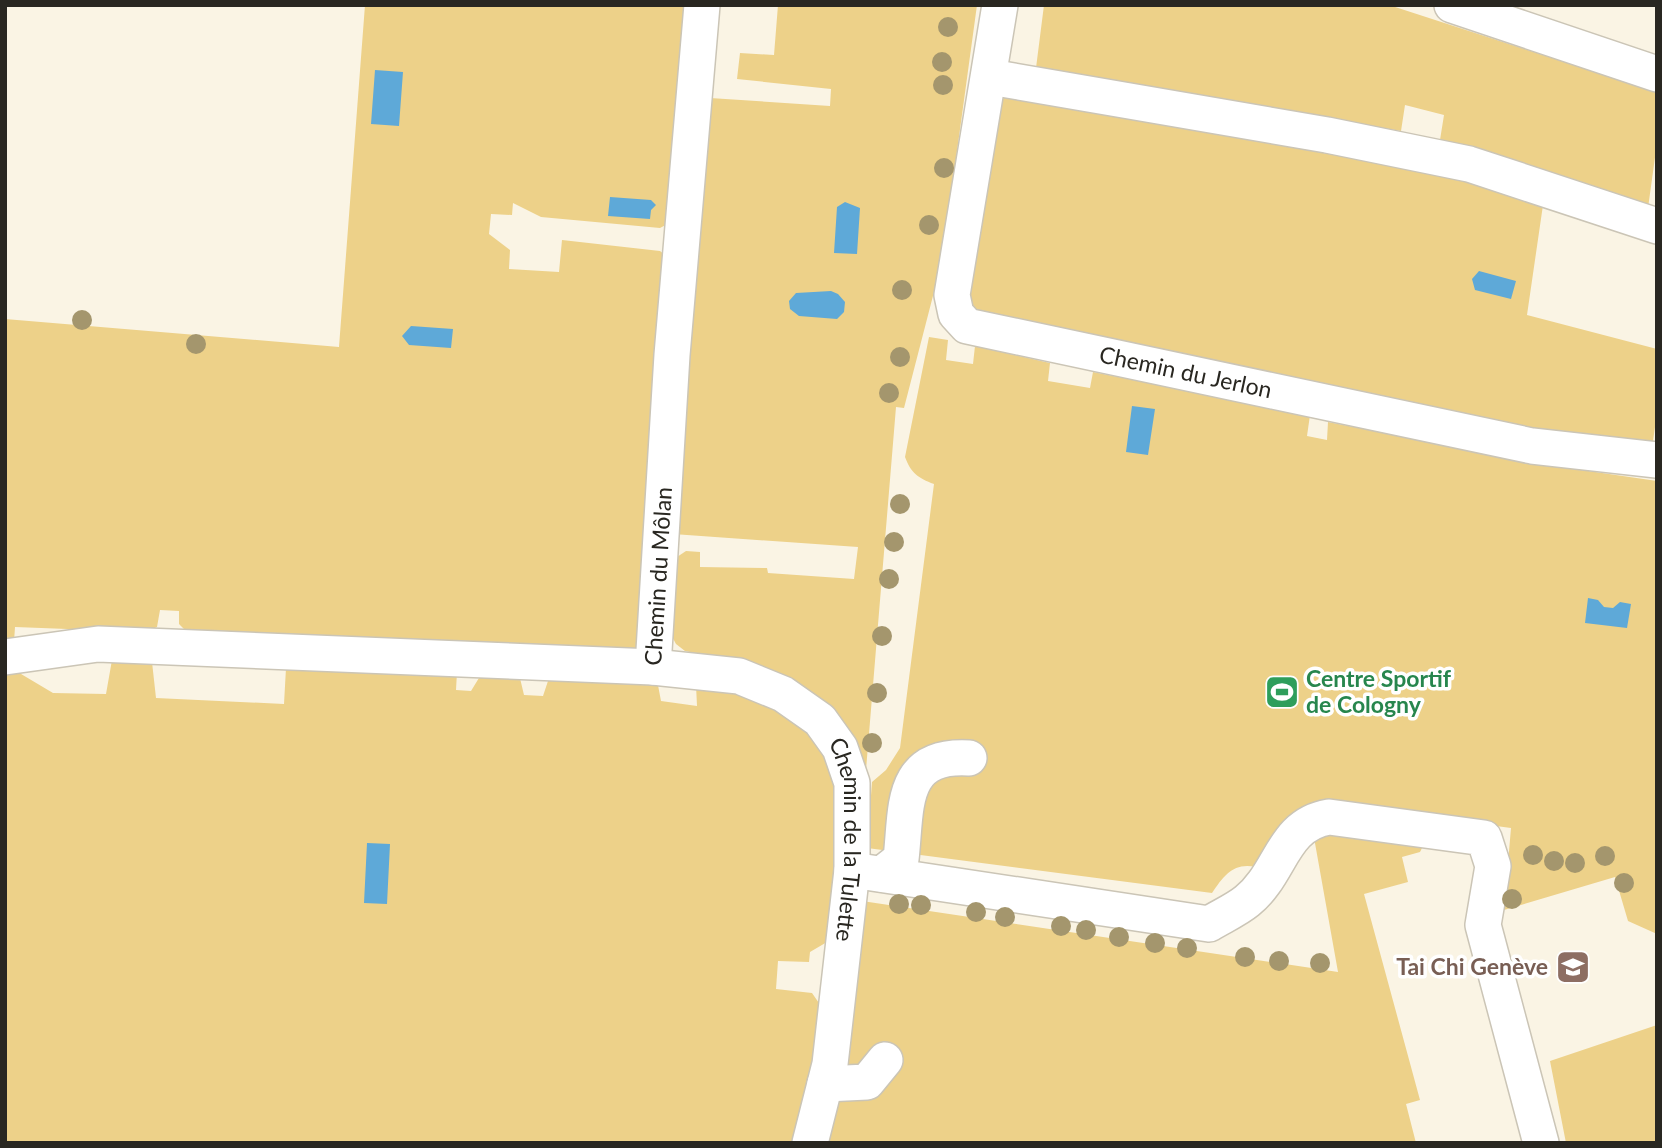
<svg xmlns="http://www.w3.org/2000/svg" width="1662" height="1148" viewBox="0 0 1662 1148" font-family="Lato,sans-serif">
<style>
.green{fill:#edd189}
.water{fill:#5ea9d8}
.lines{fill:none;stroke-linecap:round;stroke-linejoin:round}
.minor-casing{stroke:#cbc5b6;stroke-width:38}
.minor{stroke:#fff;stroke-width:35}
.tree{fill:#a4966d}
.labels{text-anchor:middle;stroke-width:7;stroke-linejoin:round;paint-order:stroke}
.street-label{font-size:23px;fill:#292721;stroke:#fff}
.leisure-label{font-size:23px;font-weight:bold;fill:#27864d;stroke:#fff;text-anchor:start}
.education-label{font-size:23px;font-weight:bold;fill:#785e54;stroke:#fff;text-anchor:end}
</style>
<rect width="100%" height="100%" fill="#faf4e4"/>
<path class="green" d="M 365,5 L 690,5 L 675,220 L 660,228 L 541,217 L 513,203 L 512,215 L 491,214 L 489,234 L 510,250 L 509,269 L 559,272 L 562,240 L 660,251 L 670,259 L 641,645 L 631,654 L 388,643 L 380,637 L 351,640 L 188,633 L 179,624 L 179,611 L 160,610 L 157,627 L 146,632 L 15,627 L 14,642 L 5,642 L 5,319 L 339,347 Z
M 778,5 L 977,5 L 942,261 L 904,408 L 896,407 L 866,770 L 742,663 L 685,651 L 676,644 L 669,631 L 674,559 L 686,551 L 700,552 L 700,567 L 767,568 L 768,573 L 854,579 L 858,547 L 673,534 L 710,98 L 830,106 L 831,89 L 737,79 L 740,53 L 774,55 Z
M 1044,5 L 1389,5 L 1657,92 L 1657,143 L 1648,208 L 1440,140 L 1444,115 L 1405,105 L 1401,131 L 1036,68 Z
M 1015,95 L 1467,180 L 1543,205 L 1527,315 L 1657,349 L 1657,413 L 1652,448 L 1511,426 L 978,316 L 968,298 L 996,105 L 1004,98 Z
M 929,337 L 948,340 L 946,360 L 973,364 L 975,346 L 1050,363 L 1048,381 L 1090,388 L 1093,372 L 1310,415 L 1307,436 L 1327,440 L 1328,422 L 1561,467 L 1657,481 L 1657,934 L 1628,921 L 1615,877 L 1504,910 L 1511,828 L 1347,806 L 1256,867 C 1234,862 1224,875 1212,893 L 867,848 L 872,782 L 886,770 L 900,748 L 934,484 C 918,478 911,473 905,457 Z
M 112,660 L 152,662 L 156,698 L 284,704 L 286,668 L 457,672 L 456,690 L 471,691 L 482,673 L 519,674 L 524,695 L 543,696 L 550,675 L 657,680 L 661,701 L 697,706 L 696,685 C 750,695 828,716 839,781 C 846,825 832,895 827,942 L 810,952 L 809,962 L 778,961 L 776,989 L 812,993 L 821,1006 L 813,1069 L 796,1143 L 5,1143 L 5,671 L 16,671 L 53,693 L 106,694 Z
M 1313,832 L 1423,846 L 1420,852 L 1402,857 L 1408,882 L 1364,894 L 1420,1100 L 1406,1104 L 1416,1143 L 829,1143 L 842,1087 L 862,901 L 1338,972 Z
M 1657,1025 L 1657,1143 L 1566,1143 L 1550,1061 Z"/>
<path class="water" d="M 375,70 L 403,72 L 399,126 L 371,124 Z
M 610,197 L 651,200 L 656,205 L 651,210 L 650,219 L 608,216 Z
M 845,202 L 860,208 L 857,254 L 834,253 L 837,207 Z
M 1479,271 L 1516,281 L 1511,299 L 1475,290 L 1472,279 Z
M 831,291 L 838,294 L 845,302 L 844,312 L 837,319 L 799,316 L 790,309 L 789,301 L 796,293 Z
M 411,326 L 453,329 L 451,348 L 409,345 L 402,336 Z
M 1132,406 L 1155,409 L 1148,455 L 1126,452 Z
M 1588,598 L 1598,600 L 1604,607 L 1613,608 L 1620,602 L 1631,604 L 1627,628 L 1585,623 Z
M 367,843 L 390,844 L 387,904 L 364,903 Z"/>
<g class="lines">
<g class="minor-casing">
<g id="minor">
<path id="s1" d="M 1000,5 L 952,295 L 956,314 L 967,326 L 1532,446 L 1657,460"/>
<path d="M 1452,5 L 1657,74"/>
<path d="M 990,77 L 1327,135 L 1469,164 L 1657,226"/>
<path id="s2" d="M 5,657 L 98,644 L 653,667 L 739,676 L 783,694 L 820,720 L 840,748 L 852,783 L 852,870 L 830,1064 L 810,1143"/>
<path id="s3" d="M 653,667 L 672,355 L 702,5"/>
<path d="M 852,870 L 1209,924 C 1222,916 1236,910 1247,901 C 1282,873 1281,825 1329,817 L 1484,838 L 1493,866 L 1483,925 L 1541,1143"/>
<path d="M 882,874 L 901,859 C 907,807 899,754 969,758"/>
<path d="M 825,1084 L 867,1082 L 885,1060"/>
</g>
</g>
<use href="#minor" class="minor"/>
</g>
<g class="tree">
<circle cx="948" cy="27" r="10"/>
<circle cx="942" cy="62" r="10"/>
<circle cx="943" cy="85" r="10"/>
<circle cx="944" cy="168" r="10"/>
<circle cx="929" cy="225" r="10"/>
<circle cx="902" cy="290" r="10"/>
<circle cx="82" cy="320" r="10"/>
<circle cx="196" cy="344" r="10"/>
<circle cx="900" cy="357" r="10"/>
<circle cx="889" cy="393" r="10"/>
<circle cx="900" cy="504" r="10"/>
<circle cx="894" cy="542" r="10"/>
<circle cx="889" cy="579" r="10"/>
<circle cx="882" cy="636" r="10"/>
<circle cx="877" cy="693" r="10"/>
<circle cx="872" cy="743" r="10"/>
<circle cx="1533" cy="855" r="10"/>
<circle cx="1605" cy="856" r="10"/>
<circle cx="1554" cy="861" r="10"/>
<circle cx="1575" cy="863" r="10"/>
<circle cx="1624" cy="883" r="10"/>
<circle cx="1512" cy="899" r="10"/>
<circle cx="899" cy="904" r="10"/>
<circle cx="921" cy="905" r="10"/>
<circle cx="976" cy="912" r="10"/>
<circle cx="1005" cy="917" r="10"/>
<circle cx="1061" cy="926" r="10"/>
<circle cx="1086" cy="930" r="10"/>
<circle cx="1119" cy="937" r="10"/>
<circle cx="1155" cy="943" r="10"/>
<circle cx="1187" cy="948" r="10"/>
<circle cx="1245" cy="957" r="10"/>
<circle cx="1279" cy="961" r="10"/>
<circle cx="1320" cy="963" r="10"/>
</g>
<defs>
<g id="stadium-square" transform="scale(1.75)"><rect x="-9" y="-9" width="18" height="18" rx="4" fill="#2e9e5b" stroke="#fff"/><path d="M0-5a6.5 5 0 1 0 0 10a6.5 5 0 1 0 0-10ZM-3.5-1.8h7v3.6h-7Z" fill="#fff"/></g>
<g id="university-square" transform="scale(1.75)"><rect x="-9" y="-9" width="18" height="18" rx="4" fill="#8d6e63" stroke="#fff"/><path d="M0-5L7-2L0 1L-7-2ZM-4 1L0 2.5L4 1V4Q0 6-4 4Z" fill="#fff"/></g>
</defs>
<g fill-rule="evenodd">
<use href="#stadium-square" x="1282" y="692"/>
<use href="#university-square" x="1573" y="967"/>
</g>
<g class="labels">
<g class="street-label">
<text dy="8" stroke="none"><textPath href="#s1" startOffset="553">Chemin du Jerlon</textPath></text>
<text dy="8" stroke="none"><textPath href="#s3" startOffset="91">Chemin du Môlan</textPath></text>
<text dy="8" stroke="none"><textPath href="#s2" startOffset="956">Chemin de la Tulette</textPath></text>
</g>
<g class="leisure-label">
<text x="1306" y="687">Centre Sportif<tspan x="1306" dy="26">de Cologny</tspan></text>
</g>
<g class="education-label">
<text x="1548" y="975">Tai Chi Genève</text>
</g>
</g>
<rect width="1662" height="1148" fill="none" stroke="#292721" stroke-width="14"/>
</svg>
